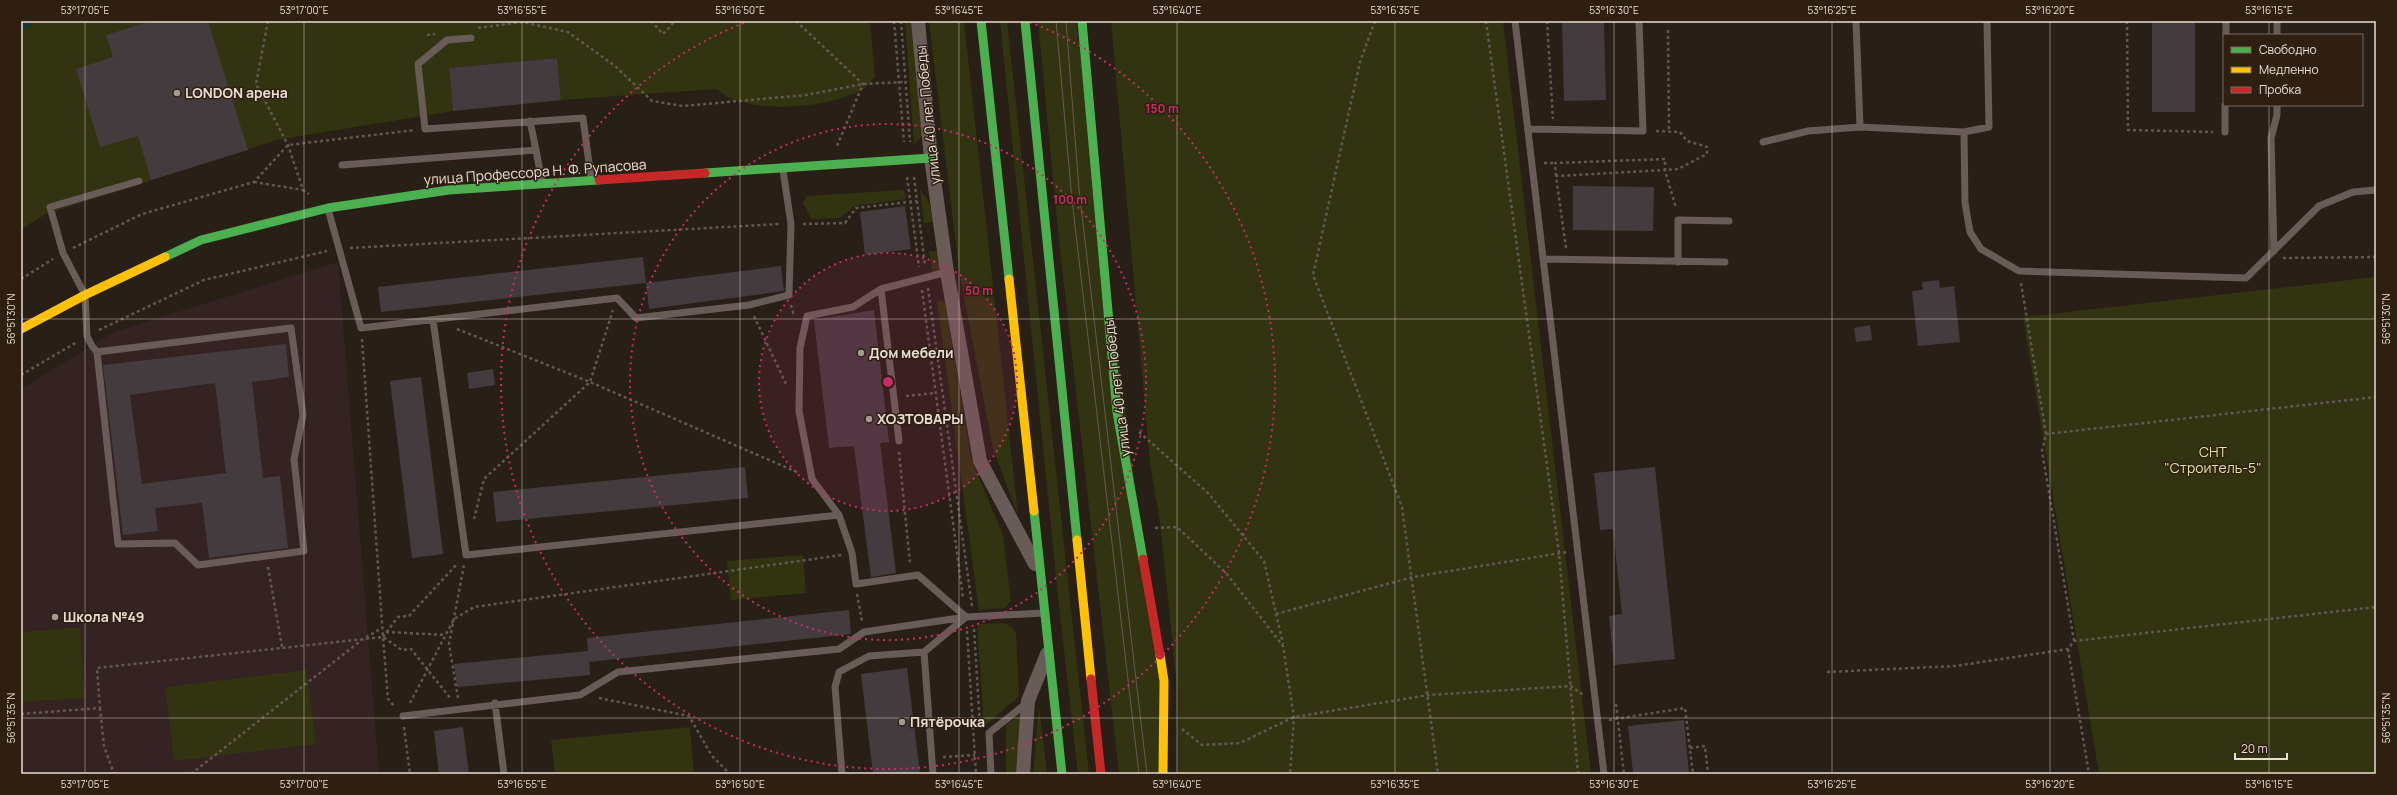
<svg xmlns="http://www.w3.org/2000/svg" width="2397" height="795" viewBox="0 0 2397 795" font-family="Manrope,sans-serif">
<style>
.education{fill:#352223}
.green{fill:#323310}
.lines{fill:none;stroke-linecap:round;stroke-linejoin:round}
.stream{stroke:#133741;stroke-width:5}
.building{fill:#443b3e;fill-rule:evenodd}
.path{stroke:#625753;stroke-width:2.5;stroke-dasharray:3 3;stroke-linecap:butt}
.lane{stroke:#695c58;stroke-width:7}
.street{stroke:#695c58;stroke-width:14}
.fast{stroke:#4caf50;stroke-width:9}
.slow{stroke:#ffc107;stroke-width:9}
.jam{stroke:#c62828;stroke-width:9}
.tram{stroke:#645b57;stroke-width:1}
.ticks{fill:none;stroke:#e8ddd5;stroke-width:1;stroke-opacity:0.45}
.ring{fill:none;stroke:#c62c67;stroke-width:2;stroke-dasharray:2 4}
.poi-dot{fill:#a59a92;stroke:#2e1f11;stroke-width:1.5}
.labels{text-anchor:middle;stroke-width:3;stroke-linejoin:round;paint-order:stroke}
.poi-label{font-size:14px;font-weight:bold;fill:#e8ddd5;stroke:#2e1f11;text-anchor:start}
.street-label{font-size:14px;fill:#e8ddd5;stroke:#2e1f11}
.park-label{font-size:14px;fill:#dee39d;stroke:#2e1f11}
.centre{fill:#c62c67;stroke:#2e1f11;stroke-width:2}
.ring-label{font-size:12px;text-anchor:middle;font-weight:bold;fill:#c62c67;stroke:#2e1f11;stroke-width:3;stroke-linejoin:round;paint-order:stroke}
.neatline{fill:none;stroke:#e8ddd5;stroke-width:1.5}
.ticks-label{font-size:10px;text-anchor:middle;fill:#e8ddd5}
</style>
<rect width="100%" height="100%" fill="#281f17"/>
<path class="education" d="M 338,262 L 379,774 L 21,774 L 21,389 L 114,332 Z"/>
<path class="green" d="M 21,21 L 870,21 L 875,77 C 871,81 867,88 862,90 C 827,108 767,112 732,99 C 726,97 721,92 716,89 L 561,100 L 557,58 L 449,68 L 453,111 L 277,140 L 46,214 L 21,229 Z
M 905,21 L 913,21 L 923,135 L 914,145 Z
M 929,21 L 964,21 L 1018,515 L 993,449 L 959,270 Z
M 1000,21 L 1007,21 L 1089,774 L 1078,774 L 1059,606 Z
M 1038,21 L 1076,21 L 1159,677 L 1159,774 L 1119,774 L 1058,231 Z
M 1111,21 L 1503,21 L 1591,774 L 1177,774 L 1177,687 L 1160,522 L 1150,463 Z
M 904,190 L 906,199 L 855,206 L 840,218 L 811,219 L 803,203 L 807,196 Z
M 920,190 L 928,200 L 934,221 L 924,224 Z
M 929,251 L 941,252 L 943,277 L 933,279 Z
M 2376,277 L 2376,774 L 2099,774 L 2023,317 Z
M 937,301 L 945,302 L 971,459 L 1003,535 L 1011,601 L 1005,608 L 979,610 Z
M 803,555 L 806,593 L 731,600 L 727,561 Z
M 1003,623 L 1011,626 L 1016,633 L 1019,696 L 984,727 L 977,624 Z
M 80,627 L 85,698 L 21,702 L 21,632 Z
M 307,670 L 316,744 L 174,761 L 165,687 Z
M 1039,705 L 1047,774 L 1033,774 Z
M 1020,715 L 1018,774 L 1006,774 L 1006,725 Z
M 690,727 L 694,774 L 555,774 L 551,740 Z"/>
<g class="lines">
<path class="stream" d="M 21,29 L 31,21"/>
</g>
<path class="building" d="M 152,21 L 208,21 L 248,150 L 151,180 L 138,136 L 100,147 L 76,69 L 113,57 L 106,35 Z
M 1604,21 L 1606,100 L 1564,101 L 1562,22 Z
M 2152,21 L 2195,21 L 2195,112 L 2152,112 Z
M 557,58 L 561,100 L 453,111 L 449,68 Z
M 1573,186 L 1654,187 L 1653,231 L 1573,230 Z
M 905,206 L 911,249 L 865,255 L 860,212 Z
M 643,257 L 646,283 L 381,312 L 378,287 Z
M 781,266 L 784,291 L 649,309 L 646,283 Z
M 1939,280 L 1940,288 L 1954,286 L 1960,342 L 1918,346 L 1912,291 L 1923,290 L 1922,282 Z
M 874,310 L 889,442 L 880,443 L 896,573 L 871,577 L 854,446 L 829,448 L 814,320 Z
M 1870,325 L 1872,340 L 1856,342 L 1854,328 Z
M 286,344 L 289,377 L 252,382 L 263,478 L 280,476 L 288,548 L 209,558 L 202,503 L 155,508 L 158,531 L 123,535 L 103,365 ZM 215,383 L 226,473 L 142,484 L 130,395 Z
M 493,369 L 495,385 L 469,389 L 467,373 Z
M 421,377 L 443,554 L 412,558 L 390,381 Z
M 745,467 L 748,498 L 496,522 L 493,492 Z
M 1655,467 L 1675,659 L 1614,665 L 1609,616 L 1622,614 L 1613,529 L 1600,530 L 1594,473 Z
M 849,610 L 851,634 L 589,662 L 589,658 L 590,675 L 457,687 L 454,664 L 588,651 L 587,638 Z
M 907,668 L 920,774 L 873,774 L 861,674 Z
M 1684,720 L 1689,774 L 1633,773 L 1628,726 Z
M 463,727 L 469,774 L 439,774 L 434,731 Z"/>
<g class="lines">
<path class="path" d="M 268,21 L 256,84 L 288,145 L 303,190 L 309,194
M 651,21 L 663,34 L 675,21
M 796,21 L 863,84 L 837,146
M 894,21 L 904,142
M 901,21 L 910,142
M 1375,21 L 1360,62 L 1313,275 L 1402,507 L 1438,774
M 1486,21 L 1559,553 L 1578,774
M 1547,21 L 1553,119
M 2127,21 L 2128,130 L 2213,132
M 478,28 L 522,22 L 568,32 L 615,66 L 652,101 L 683,106 L 806,95 L 863,84 L 905,82
M 1668,30 L 1669,132
M 427,35 L 435,34
M 1544,163 L 1555,163
M 1556,176 L 1555,163 L 1665,159 L 1665,170 L 1678,169 L 1707,154 L 1707,147 L 1687,141 L 1680,132 L 1654,131
M 907,177 L 919,267
M 914,177 L 925,265
M 254,182 L 303,190
M 803,224 L 845,223 L 856,208 L 917,201
M 73,248 L 142,214 L 254,182 L 288,145 L 415,130
M 350,248 L 780,224
M 1566,248 L 1556,176 L 1665,170 L 1676,208
M 2283,258 L 2376,257
M 21,279 L 53,259
M 2021,283 L 2046,434
M 928,288 L 972,606
M 922,290 L 963,598
M 791,305 L 794,316
M 754,316 L 787,386
M 457,329 L 590,382 L 799,473
M 99,330 L 204,280 L 327,251
M 362,339 L 383,637 L 388,699 L 395,707
M 21,375 L 77,342
M 906,396 L 935,393
M 1139,432 L 1208,493 L 1264,561 L 1283,644
M 899,452 L 910,564
M 474,519 L 484,479 L 590,382 L 613,310
M 1155,528 L 1177,527 L 1226,573 L 1283,646 L 1294,717 L 1290,774
M 268,567 L 282,647
M 857,594 L 862,621
M 1276,614 L 1413,577 L 1567,552
M 974,629 L 980,726
M 967,631 L 976,774
M 386,632 L 446,635
M 383,637 L 398,617 L 409,616 L 458,563
M 2074,641 L 2042,451 L 2046,434 L 2376,397
M 2068,649 L 2089,774
M 1827,672 L 1955,666 L 2068,649 L 2074,641 L 2376,607
M 458,698 L 449,644 L 464,565
M 599,698 L 689,716 L 712,756 L 730,774
M 410,703 L 454,619 L 474,607 L 842,555
M 1616,704 L 1624,774
M 100,708 L 104,746 L 114,774
M 21,714 L 100,708 L 97,668 L 383,637 L 402,650 L 411,649 L 451,699
M 1609,720 L 1685,708 L 1693,774
M 404,727 L 410,774
M 1182,729 L 1202,745 L 1240,743 L 1294,717 L 1429,695 L 1571,686 L 1583,695
M 1690,748 L 1705,746 L 1708,774
M 943,757 L 975,755
M 191,774 L 363,639 L 382,628"/>
<path class="lane" d="M 1515,21 L 1604,774
M 1856,21 L 1860,127
M 2277,21 L 2277,35
M 2226,35 L 2226,21
M 471,38 L 447,40 L 418,64 L 425,129 L 583,118 L 591,179
M 530,121 L 536,150
M 1528,129 L 1643,131 L 1639,21
M 1964,132 L 1989,127 L 1987,21
M 2225,132 L 2225,105
M 1763,142 L 1808,131 L 1860,127 L 1964,132 L 1965,203 L 1970,232 L 1981,249 L 2019,271 L 2246,278 L 2319,206 L 2353,192 L 2376,190
M 342,165 L 536,150 L 542,182
M 328,209 L 361,328 L 617,298 L 636,318 L 749,305 L 789,295 L 791,224 L 783,170
M 2274,251 L 2271,138 L 2277,115 L 2277,105
M 1543,259 L 1725,262
M 1678,262 L 1678,220 L 1729,221
M 881,289 L 899,441
M 433,320 L 466,555 L 839,515
M 97,352 L 118,544 L 175,543 L 198,565 L 304,551 L 294,459 L 303,415 L 291,328 L 97,352 L 92,346 L 87,336 L 85,295 L 63,253 L 50,207 L 139,181
M 924,652 L 933,774
M 495,703 L 504,774
M 403,716 L 580,695 L 618,672 L 839,649 L 864,632 L 966,617 L 1043,613
M 842,774 L 835,687 L 839,672 L 869,656 L 924,652 L 966,617 L 918,575 L 856,584 L 852,553 L 839,515 L 812,479 L 799,411 L 800,348 L 807,316 L 853,307 L 881,289 L 947,272
M 991,774 L 989,733 L 1028,702"/>
<path class="street" d="M 918,21 L 931,158 L 947,272 L 980,461 L 1035,564
M 1023,774 L 1028,701 L 1047,654"/>
<path class="fast" d="M 981,21 L 1009,279
M 1025,21 L 1077,540
M 1082,21 L 1117,412 L 1143,559
M 705,173 L 931,158
M 165,257 L 201,240 L 328,208 L 449,190 L 599,180
M 1034,511 L 1062,774"/>
<path class="slow" d="M 1009,279 L 1034,511
M 21,329 L 85,295 L 165,257
M 1077,540 L 1091,679
M 1160,655 L 1164,681 L 1163,774"/>
<path class="jam" d="M 599,180 L 705,173
M 1143,559 L 1160,655
M 1091,679 L 1101,774"/>
<path class="tram" d="M 1056,21 L 1072,200 L 1139,774
M 1066,21 L 1079,189 L 1147,774"/>
</g>
<path class="ticks" d="M 85,21 L 85,774M 304,21 L 304,774M 522,21 L 522,774M 740,21 L 740,774M 959,21 L 959,774M 1177,21 L 1177,774M 1395,21 L 1395,774M 1614,21 L 1614,774M 1832,21 L 1832,774M 2050,21 L 2050,774M 2269,21 L 2269,35M 2269,105 L 2269,774M 21,319 L 2376,319M 21,718 L 2376,718"/>
<circle cx="888" cy="382" r="129" fill="#c62c67" fill-opacity=".12"/>
<g class="ring">
<circle cx="888" cy="382" r="129"/>
<circle cx="888" cy="382" r="258"/>
<path d="M1030 22A387 387 0 1 1 746 22"/>
</g>
<g class="poi-dot">
<circle cx="177" cy="93" r="4"/>
<circle cx="861" cy="353" r="4"/>
<circle cx="869" cy="419" r="4"/>
<circle cx="55" cy="617" r="4"/>
<circle cx="902" cy="722" r="4"/>
</g>
<g class="labels">
<g class="poi-label">
<text x="185" y="98">LONDON арена</text>
<text x="869" y="358">Дом мебели</text>
<text x="877" y="424">ХОЗТОВАРЫ</text>
<text x="63" y="622">Школа №49</text>
<text x="910" y="727">Пятёрочка</text>
</g>
<g class="street-label">
<text transform="translate(928 115) rotate(-96)" y="5">улица 40 лет Победы</text>
<text transform="translate(535 172) rotate(-4)" y="5">улица Профессора Н. Ф. Рупасова</text>
<text transform="translate(1117 387) rotate(-97)" y="5">улица 40 лет Победы</text>
</g>
<g class="park-label">
<text x="2213" y="457">СНТ<tspan x="2213" dy="16">"Строитель-5"</tspan></text>
</g>
</g>
<circle cx="888" cy="382" r="6" class="centre"/>
<g class="ring-label">
<text x="1162" y="113">150 m</text>
<text x="1070" y="204">100 m</text>
<text x="979" y="295">50 m</text>
</g>
<rect width="2397" height="795" fill="none" stroke="#2e1f11" stroke-width="44"/>
<rect x="2223" y="34" width="140" height="72" fill="#2e1f11" stroke="#786b5f"/>
<rect x="2231" y="47" width="20" height="6" fill="#4caf50" stroke="#786b5f"/>
<text x="2259" y="54" font-size="12" fill="#e8ddd5">Свободно</text>
<rect x="2231" y="67" width="20" height="6" fill="#ffc107" stroke="#786b5f"/>
<text x="2259" y="74" font-size="12" fill="#e8ddd5">Медленно</text>
<rect x="2231" y="87" width="20" height="6" fill="#c62828" stroke="#786b5f"/>
<text x="2259" y="94" font-size="12" fill="#e8ddd5">Пробка</text>
<path d="M2235 753v6h52v-6" fill="none" stroke="#e8ddd5" stroke-width="2"/>
<text x="2241" y="753" font-size="12" fill="#e8ddd5" stroke="#2e1f11" stroke-width="3" paint-order="stroke">20 m</text>
<rect x="22" y="22" width="2353" height="751" class="neatline"/>
<g class="ticks-label">
<text x="85" y="14">53°17'05"E</text>
<text x="304" y="14">53°17'00"E</text>
<text x="522" y="14">53°16'55"E</text>
<text x="740" y="14">53°16'50"E</text>
<text x="959" y="14">53°16'45"E</text>
<text x="1177" y="14">53°16'40"E</text>
<text x="1395" y="14">53°16'35"E</text>
<text x="1614" y="14">53°16'30"E</text>
<text x="1832" y="14">53°16'25"E</text>
<text x="2050" y="14">53°16'20"E</text>
<text x="2269" y="14">53°16'15"E</text>
<text transform="translate(2386 319) rotate(-90)" y="4">56°51'30"N</text>
<text transform="translate(11 319) rotate(-90)" y="4">56°51'30"N</text>
<text transform="translate(2386 718) rotate(-90)" y="4">56°51'35"N</text>
<text transform="translate(11 718) rotate(-90)" y="4">56°51'35"N</text>
<text x="85" y="788">53°17'05"E</text>
<text x="304" y="788">53°17'00"E</text>
<text x="522" y="788">53°16'55"E</text>
<text x="740" y="788">53°16'50"E</text>
<text x="959" y="788">53°16'45"E</text>
<text x="1177" y="788">53°16'40"E</text>
<text x="1395" y="788">53°16'35"E</text>
<text x="1614" y="788">53°16'30"E</text>
<text x="1832" y="788">53°16'25"E</text>
<text x="2050" y="788">53°16'20"E</text>
<text x="2269" y="788">53°16'15"E</text>
</g>
</svg>
